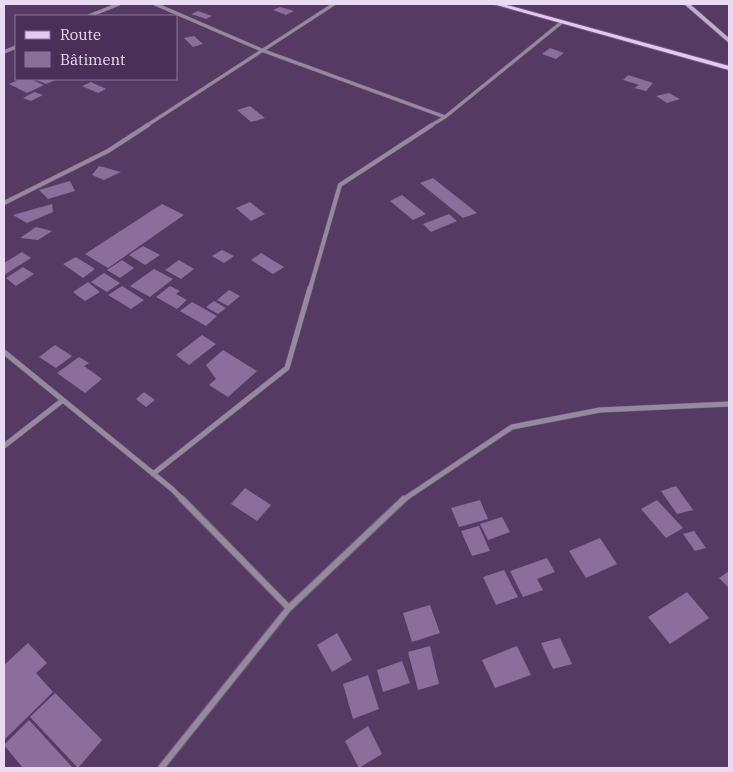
<svg xmlns="http://www.w3.org/2000/svg" width="733" height="772" viewBox="0 0 733 772" font-family="'IBM Plex Serif',serif">
<style>
.building{fill:#8b6e9c}
.lines{fill:none;stroke-linecap:round;stroke-linejoin:round}
.minor-far3-casing{stroke:#70587e;stroke-width:4}
.minor-far2-casing{stroke:#70587e;stroke-width:5}
.minor-far1-casing{stroke:#70587e;stroke-width:6}
.minor-casing{stroke:#70587e;stroke-width:8}
.secondary-casing{stroke:#70587e;stroke-width:1}
.primary-casing{stroke:#70587e;stroke-width:2}
.minor-far3{stroke:#95899e;stroke-width:3}
.minor-far2{stroke:#95899e;stroke-width:4}
.minor-far1{stroke:#95899e;stroke-width:5}
.minor{stroke:#95899e;stroke-width:6}
.secondary{fill:#c1adce;fill-rule:evenodd}
.primary{fill:#e2c8f3;fill-rule:evenodd}
</style>
<rect width="100%" height="100%" fill="#553b64"/>
<path class="building" d="M 280,7 L 294,11 L 286,15 L 273,10 Z
M 198,11 L 212,16 L 206,19 L 191,14 Z
M 194,36 L 203,44 L 193,47 L 184,38 Z
M 550,48 L 564,53 L 556,59 L 542,54 Z
M 628,75 L 653,83 L 646,91 L 634,88 L 639,85 L 623,80 Z
M 20,79 L 30,79 L 44,85 L 27,93 L 9,84 Z
M 34,79 L 58,79 L 46,84 Z
M 91,82 L 106,89 L 98,93 L 82,86 Z
M 34,92 L 43,95 L 31,101 L 23,98 Z
M 669,93 L 680,99 L 667,103 L 656,96 Z
M 250,106 L 265,118 L 251,122 L 237,110 Z
M 99,166 L 121,172 L 104,180 L 92,175 Z
M 433,178 L 477,213 L 463,218 L 420,183 Z
M 70,181 L 75,191 L 48,199 L 39,190 Z
M 402,195 L 426,214 L 413,220 L 390,201 Z
M 250,202 L 265,214 L 251,221 L 236,208 Z
M 52,204 L 53,212 L 27,223 L 13,215 Z
M 162,204 L 184,215 L 108,268 L 85,254 Z
M 449,214 L 457,221 L 431,232 L 423,224 Z
M 36,227 L 52,231 L 38,240 L 20,238 Z
M 143,246 L 160,255 L 145,265 L 129,255 Z
M 222,250 L 234,256 L 224,263 L 212,256 Z
M 22,252 L 31,258 L 4,275 L 4,263 Z
M 261,253 L 284,267 L 273,274 L 251,260 Z
M 76,257 L 95,269 L 83,278 L 63,264 Z
M 122,260 L 134,268 L 120,278 L 107,270 Z
M 179,260 L 194,269 L 181,279 L 165,270 Z
M 23,267 L 34,274 L 16,286 L 6,278 Z
M 154,269 L 173,279 L 150,297 L 130,286 Z
M 104,273 L 120,283 L 107,292 L 91,282 Z
M 88,282 L 100,292 L 85,301 L 73,292 Z
M 122,286 L 144,300 L 131,309 L 108,295 Z
M 170,286 L 180,291 L 176,294 L 187,300 L 177,309 L 156,297 Z
M 229,290 L 240,296 L 228,306 L 217,300 Z
M 214,301 L 226,308 L 218,314 L 206,307 Z
M 192,302 L 217,316 L 206,326 L 180,311 Z
M 202,335 L 216,344 L 189,365 L 176,355 Z
M 55,345 L 72,356 L 56,368 L 39,357 Z
M 223,350 L 257,371 L 228,397 L 209,385 L 216,379 L 206,365 Z
M 79,357 L 89,363 L 84,366 L 102,379 L 85,393 L 57,373 Z
M 144,392 L 155,400 L 146,407 L 136,399 Z
M 676,486 L 693,510 L 677,514 L 661,491 Z
M 245,488 L 271,505 L 257,521 L 231,504 Z
M 480,500 L 488,519 L 459,527 L 451,508 Z
M 657,500 L 683,528 L 666,538 L 641,509 Z
M 502,517 L 510,532 L 488,540 L 480,524 Z
M 479,526 L 490,551 L 472,556 L 461,531 Z
M 694,531 L 706,548 L 695,551 L 683,534 Z
M 600,538 L 617,564 L 586,578 L 569,551 Z
M 547,558 L 555,572 L 537,579 L 543,590 L 523,597 L 510,571 Z
M 504,570 L 518,597 L 496,605 L 483,577 Z
M 729,571 L 729,588 L 719,578 Z
M 687,592 L 709,618 L 670,644 L 648,617 Z
M 430,605 L 440,633 L 412,642 L 403,613 Z
M 337,633 L 352,660 L 332,672 L 317,645 Z
M 560,638 L 572,664 L 553,669 L 541,643 Z
M 28,643 L 47,663 L 36,673 L 53,692 L 4,740 L 4,665 Z
M 430,646 L 439,684 L 418,690 L 408,652 Z
M 517,646 L 531,675 L 495,688 L 482,660 Z
M 402,661 L 410,683 L 383,692 L 377,670 Z
M 368,675 L 379,709 L 353,719 L 343,684 Z
M 55,693 L 102,740 L 78,768 L 30,717 Z
M 29,720 L 73,768 L 23,768 L 4,745 Z
M 368,726 L 382,754 L 359,768 L 345,741 Z"/>
<g class="lines">
<g class="minor-far3-casing">
<path id="minor-far3" d="M 155,4 L 264,51 L 445,117
M 89,16 L 119,4
M 4,52 L 16,47
M 146,126 L 334,4
M 430,126 L 445,117 L 562,22"/>
</g>
<g class="minor-far2-casing">
<path id="minor-far2" d="M 4,203 L 108,151 L 148,125
M 310,289 L 340,185 L 432,125"/>
</g>
<g class="minor-far1-casing">
<path id="minor-far1" d="M 4,352 L 172,489 L 183,500
M 4,446 L 63,400
M 153,474 L 287,368 L 310,288
M 403,500 L 512,427 L 600,410 L 729,404"/>
</g>
<g class="minor-casing">
<path id="minor" d="M 182,499 L 289,608
M 161,768 L 289,608 L 404,499"/>
</g>
<g class="secondary-casing">
<path id="secondary" d="M 684,4 L 690,4 L 729,38 L 729,43 Z"/>
</g>
<g class="primary-casing">
<path id="primary" d="M 493,4 L 503,4 L 729,66 L 729,70 Z"/>
</g>
<use href="#minor-far3" class="minor-far3"/>
<use href="#minor-far2" class="minor-far2"/>
<use href="#minor-far1" class="minor-far1"/>
<use href="#minor" class="minor"/>
<use href="#secondary" class="secondary"/>
<use href="#primary" class="primary"/>
</g>
<rect width="733" height="772" fill="none" stroke="#eadaf4" stroke-width="10"/>
<rect x="15" y="15" width="162" height="65" fill="#4a3059" stroke="#8a7497"/>
<rect x="25" y="31" width="25" height="8" fill="#e2c8f3" stroke="#8a7497"/>
<text x="60" y="40" font-size="15" fill="#eadaf4">Route</text>
<rect x="25" y="52" width="25" height="15" fill="#8b6e9c" stroke="#8a7497"/>
<text x="60" y="65" font-size="15" fill="#eadaf4">Bâtiment</text>
</svg>
